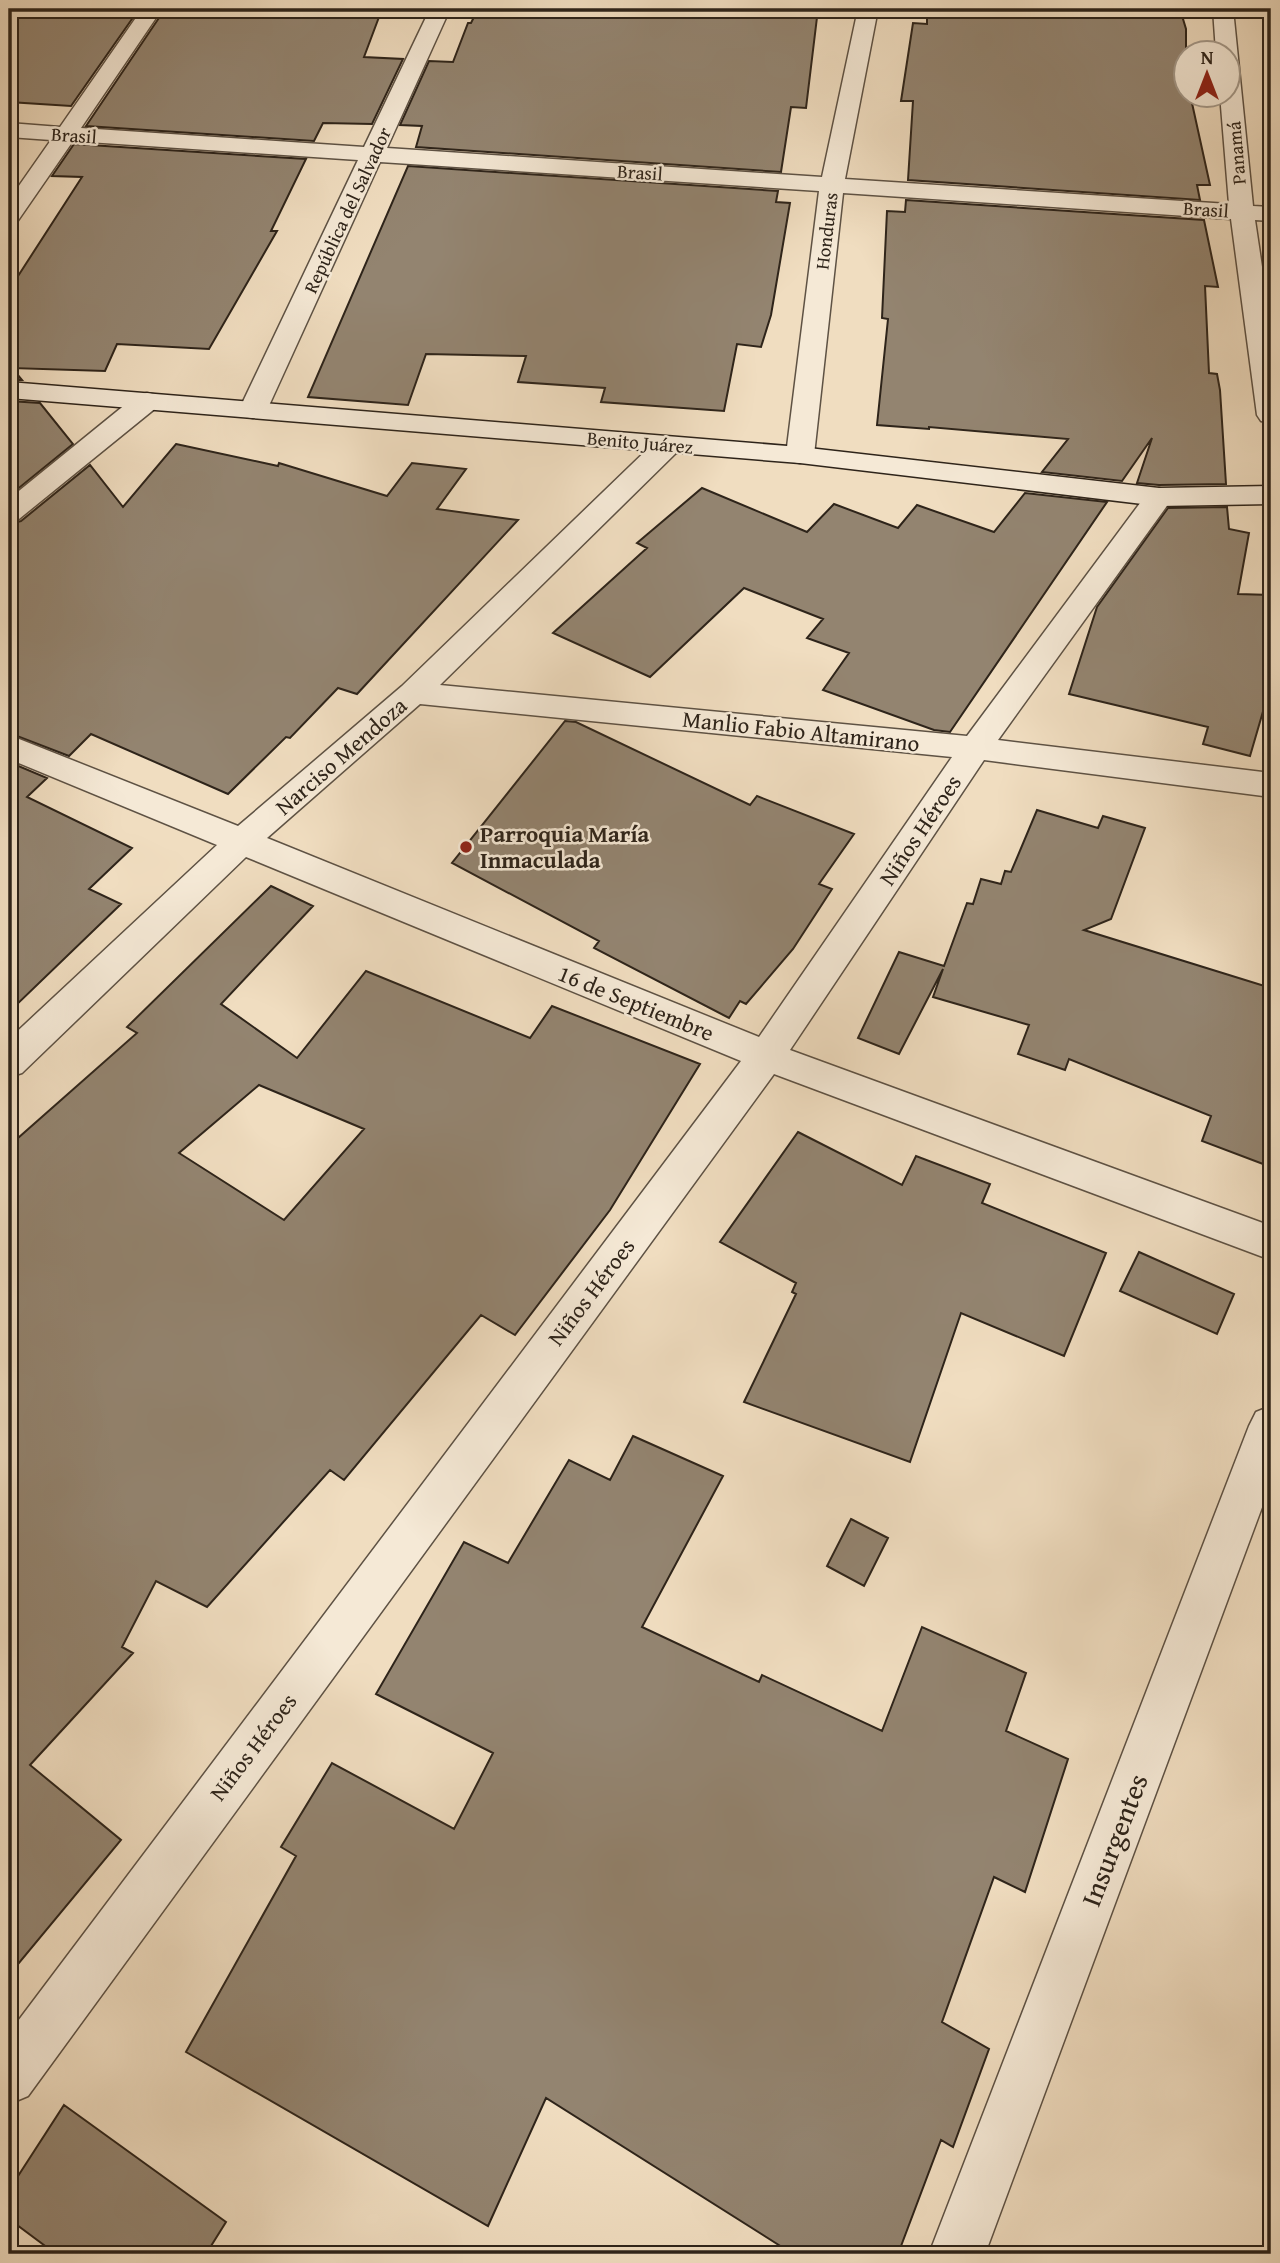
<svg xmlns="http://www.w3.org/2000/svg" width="1280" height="2263" viewBox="0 0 1280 2263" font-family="'Gentium Book Plus',serif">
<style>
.building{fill:#938470;stroke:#2e241a;stroke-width:2;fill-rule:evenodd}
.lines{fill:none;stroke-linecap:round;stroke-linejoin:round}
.street-casing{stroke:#5e5244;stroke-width:3}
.secondary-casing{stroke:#2e241a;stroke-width:3}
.street{fill:#f5e9d6;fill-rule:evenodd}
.secondary{fill:#f5e9d6;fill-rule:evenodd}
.poi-dot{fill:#8f2418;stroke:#f5e9d6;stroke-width:2.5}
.labels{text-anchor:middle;stroke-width:5;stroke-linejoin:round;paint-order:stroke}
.far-street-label{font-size:19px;fill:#2e241a;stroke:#f5e9d6}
.street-label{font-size:23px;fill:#2e241a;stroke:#f5e9d6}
.poi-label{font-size:23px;font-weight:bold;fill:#2e241a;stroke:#f5e9d6;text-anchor:start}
.near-street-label{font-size:28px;fill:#2e241a;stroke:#f5e9d6}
</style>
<rect width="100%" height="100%" fill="#f0ddc0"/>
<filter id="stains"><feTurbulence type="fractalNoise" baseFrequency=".00286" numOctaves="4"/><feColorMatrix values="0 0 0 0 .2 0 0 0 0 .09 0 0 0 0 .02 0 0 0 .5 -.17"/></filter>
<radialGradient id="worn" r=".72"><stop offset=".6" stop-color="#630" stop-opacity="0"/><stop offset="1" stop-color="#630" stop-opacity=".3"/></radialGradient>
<path class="building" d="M 9,9 L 139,9 L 71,106 L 9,102 Z
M 165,9 L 262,13 L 263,9 L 380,9 L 376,17 L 379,17 L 364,57 L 403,59 L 372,124 L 323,123 L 314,141 L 86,126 Z
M 478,9 L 818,9 L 806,108 L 791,107 L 781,172 L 416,147 L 422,126 L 400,125 L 429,61 L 453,62 L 468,23 L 471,23 Z
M 936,9 L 1180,9 L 1186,29 L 1186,94 L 1190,94 L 1210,185 L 1197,185 L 1200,200 L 908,180 L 913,101 L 901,101 L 913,23 L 927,24 L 927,16 L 937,17 Z
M 74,144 L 306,159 L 271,231 L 277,231 L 209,349 L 117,344 L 105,371 L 12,368 L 22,380 L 9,380 L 9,290 L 82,177 L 52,176 Z
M 408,166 L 778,191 L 776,202 L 790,203 L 771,315 L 761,347 L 737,344 L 724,411 L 601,402 L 605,388 L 518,382 L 526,356 L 426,354 L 408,405 L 308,397 Z
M 906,200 L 1204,220 L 1218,287 L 1205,286 L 1209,373 L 1217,374 L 1220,390 L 1226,484 L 1159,485 L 1137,483 L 1152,438 L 1122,481 L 1042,472 L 1068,439 L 929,427 L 929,429 L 877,425 L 888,319 L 882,318 L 887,211 L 905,212 Z
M 9,401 L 40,403 L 73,444 L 9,496 Z
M 176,444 L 278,466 L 279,463 L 387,496 L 412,463 L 466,469 L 437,509 L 518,520 L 357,694 L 338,688 L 290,738 L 286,737 L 228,794 L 91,734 L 69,756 L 9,733 L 9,524 L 21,521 L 90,465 L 123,507 Z
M 702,488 L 807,532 L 834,504 L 898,528 L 917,505 L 994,532 L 1025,493 L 1107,502 L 950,732 L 934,730 L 823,690 L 849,653 L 807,638 L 823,619 L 744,588 L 650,677 L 553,633 L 647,548 L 637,543 Z
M 1227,507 L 1229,529 L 1249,533 L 1238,594 L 1271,595 L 1271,684 L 1250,756 L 1203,744 L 1208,727 L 1069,694 L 1097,607 L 1168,508 Z
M 565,721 L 576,722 L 750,805 L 757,796 L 854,834 L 819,884 L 832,889 L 793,949 L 746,1004 L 740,1001 L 729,1018 L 594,948 L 599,941 L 452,863 Z
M 9,762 L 47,778 L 27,797 L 132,848 L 89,889 L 121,904 L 9,1012 Z
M 1037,810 L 1098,828 L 1103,816 L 1145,828 L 1111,919 L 1084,930 L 1271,988 L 1271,1167 L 1202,1141 L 1211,1116 L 1069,1059 L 1065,1070 L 1018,1054 L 1029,1025 L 933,997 L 943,969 L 899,1054 L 858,1038 L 899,952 L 944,966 L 967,903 L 973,904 L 981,879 L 1001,884 L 1005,871 L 1011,872 Z
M 271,886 L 313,906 L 221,1004 L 297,1058 L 366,971 L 530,1038 L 552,1006 L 700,1064 L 610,1210 L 515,1335 L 481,1315 L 344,1480 L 330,1470 L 207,1607 L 156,1581 L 122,1647 L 133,1653 L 30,1765 L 121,1840 L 9,1975 L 9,1146 L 137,1033 L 127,1027 ZM 259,1085 L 364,1129 L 284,1220 L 179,1153 Z
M 798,1132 L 902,1185 L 916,1156 L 990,1184 L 982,1203 L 1106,1253 L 1064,1356 L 961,1313 L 910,1462 L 744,1402 L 796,1294 L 792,1292 L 796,1283 L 720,1242 Z
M 1139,1252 L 1234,1294 L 1217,1334 L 1120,1291 Z
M 633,1436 L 723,1476 L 642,1627 L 759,1682 L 762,1675 L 882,1731 L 922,1627 L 1026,1673 L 1006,1731 L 1068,1759 L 1025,1892 L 994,1877 L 942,2022 L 989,2049 L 953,2147 L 941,2140 L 898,2254 L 793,2254 L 546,2098 L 488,2226 L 186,2052 L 296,1856 L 281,1847 L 332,1763 L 454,1829 L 493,1753 L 376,1694 L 464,1542 L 508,1563 L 569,1460 L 610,1480 Z
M 851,1519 L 888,1538 L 864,1586 L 827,1566 Z
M 64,2105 L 226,2222 L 206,2254 L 56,2254 L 9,2219 L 9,2190 Z"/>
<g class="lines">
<g class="street-casing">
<path id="street" d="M 142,9 L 162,9 L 81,128 L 364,147 L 430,9 L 450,9 L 387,148 L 822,177 L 858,9 L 878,9 L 845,179 L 1229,204 L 1220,94 L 1228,94 L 1228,52 L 1216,52 L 1213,9 L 1233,9 L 1253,206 L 1271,207 L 1271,221 L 1255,220 L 1271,327 L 1271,423 L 1261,421 L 1257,415 L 1231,219 L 843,193 L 814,455 L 810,461 L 800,463 L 790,461 L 786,455 L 819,191 L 380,162 L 267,410 L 263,416 L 253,418 L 243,416 L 239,410 L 358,160 L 73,141 L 17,222 L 9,224 L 9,200 L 51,140 L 9,137 L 9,123 L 60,127 Z
M 147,393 L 157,395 L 160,401 L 157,407 L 19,519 L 9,522 L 9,499 L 137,395 Z
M 668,437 L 678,439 L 682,445 L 678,451 L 440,685 L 967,736 L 1149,491 L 1159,488 L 1169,491 L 1173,497 L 1169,503 L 998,740 L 1271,773 L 1271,797 L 984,760 L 790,1050 L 1271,1226 L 1271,1260 L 774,1074 L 28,2096 L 9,2104 L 9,2033 L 741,1061 L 246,857 L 22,1073 L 9,1077 L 9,1039 L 217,845 L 9,759 L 9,735 L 238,826 L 402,686 L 658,439 ZM 420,704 L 952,757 L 759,1037 L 267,838 Z
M 1271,1406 L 1271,1483 L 985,2254 L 929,2254 L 1249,1426 L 1256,1412 Z"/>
</g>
<g class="secondary-casing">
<path id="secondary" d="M 9,382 L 800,447 L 1159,488 L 1271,486 L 1271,504 L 1159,506 L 800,463 L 9,398 Z"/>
</g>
<use href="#street" class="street"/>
<use href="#secondary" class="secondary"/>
</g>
<circle class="poi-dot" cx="466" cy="847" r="7"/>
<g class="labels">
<g class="far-street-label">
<text transform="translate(74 135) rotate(4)" y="7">Brasil</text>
<text transform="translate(1236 153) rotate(-95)" y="7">Panamá</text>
<text transform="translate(640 172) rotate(4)" y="7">Brasil</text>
<text transform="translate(1206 209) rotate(4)" y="7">Brasil</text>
<text transform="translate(347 210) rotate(-65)" y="7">República del Salvador</text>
<text transform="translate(826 231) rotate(-83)" y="7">Honduras</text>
<text transform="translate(640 442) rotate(5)" y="7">Benito Juárez</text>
</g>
<g class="street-label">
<text transform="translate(801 731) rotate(6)" y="8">Manlio Fabio Altamirano</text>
<text transform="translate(341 756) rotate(-41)" y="8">Narciso Mendoza</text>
<text transform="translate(920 830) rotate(-56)" y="8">Niños Héroes</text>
<text transform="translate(636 1003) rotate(22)" y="8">16 de Septiembre</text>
<text transform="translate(591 1292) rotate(-53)" y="8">Niños Héroes</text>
<text transform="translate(253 1747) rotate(-53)" y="8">Niños Héroes</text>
</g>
<g class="poi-label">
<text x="480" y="842">Parroquia María<tspan x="480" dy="26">Inmaculada</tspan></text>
</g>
<g class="near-street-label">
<text transform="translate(1114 1840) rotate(-69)" y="10">Insurgentes</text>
</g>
</g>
<rect width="1280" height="2263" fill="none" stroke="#f0ddc0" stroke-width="35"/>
<rect x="10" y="10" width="1259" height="2242" fill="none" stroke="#2e241a" stroke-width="3.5"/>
<rect x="18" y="18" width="1245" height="2228" fill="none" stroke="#2e241a" stroke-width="2"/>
<g transform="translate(1207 74)"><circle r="33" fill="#f5e9d6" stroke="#a59a8b" stroke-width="2"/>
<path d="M0-5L12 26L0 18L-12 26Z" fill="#8f2418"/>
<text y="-10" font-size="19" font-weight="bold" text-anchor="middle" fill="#2e241a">N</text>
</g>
<rect width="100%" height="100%" filter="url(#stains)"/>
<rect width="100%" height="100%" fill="url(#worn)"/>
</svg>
